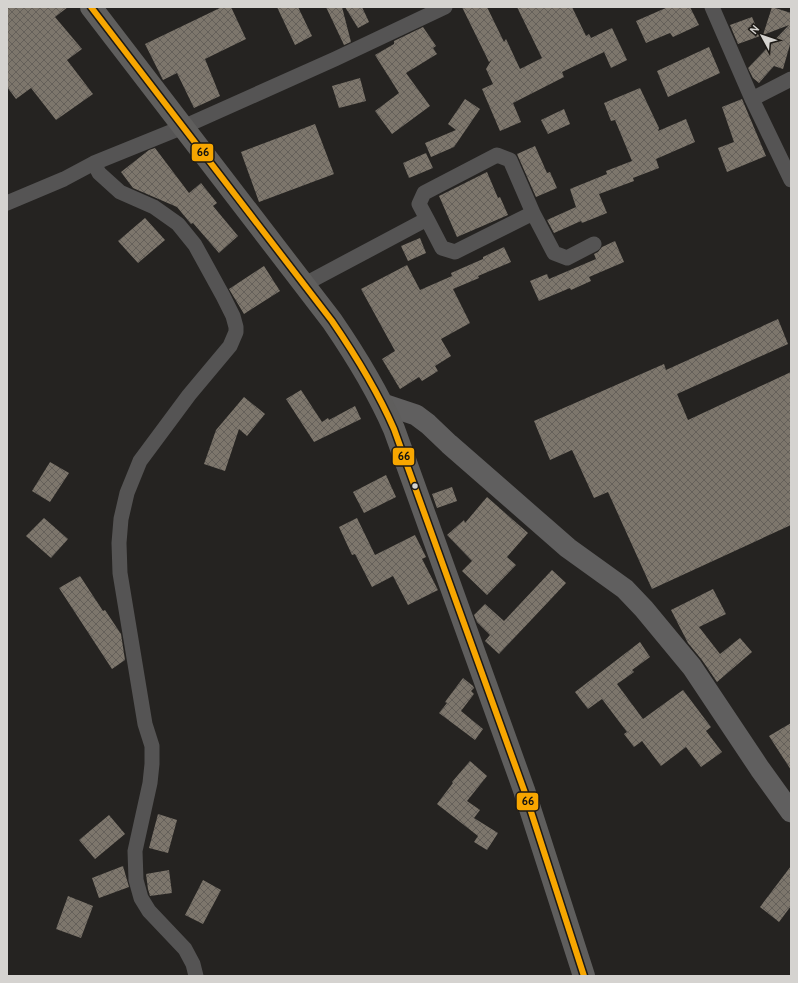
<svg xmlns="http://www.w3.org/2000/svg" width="798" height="983" viewBox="0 0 798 983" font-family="Cabin,sans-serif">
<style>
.building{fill:url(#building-cross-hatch)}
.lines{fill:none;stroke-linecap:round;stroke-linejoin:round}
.street{stroke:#555454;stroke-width:15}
.secondary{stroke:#605f5f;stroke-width:21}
.primary{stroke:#5f5e5d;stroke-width:22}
.bus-1-casing{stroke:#1d1a16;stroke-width:9}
.bus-1{stroke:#f7a600;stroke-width:6}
.bus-dot{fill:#d5d3d0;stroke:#1d1a16;stroke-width:1.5}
.line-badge{stroke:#1d1a16;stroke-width:1.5}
.pale-badge-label{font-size:11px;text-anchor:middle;font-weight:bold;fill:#111}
</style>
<defs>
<pattern id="building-cross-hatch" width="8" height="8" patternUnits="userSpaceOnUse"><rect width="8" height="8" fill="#7d766c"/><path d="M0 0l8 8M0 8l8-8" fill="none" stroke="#65605a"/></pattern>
</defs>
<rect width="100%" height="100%" fill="#252321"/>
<path class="building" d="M 7,7 L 68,7 L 55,17 L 82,49 L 67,60 L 93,94 L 56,120 L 31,88 L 16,99 L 7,87 Z
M 222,7 L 231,7 L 246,39 L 205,59 L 220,96 L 194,108 L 177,73 L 163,80 L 145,44 Z
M 277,7 L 298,7 L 312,36 L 295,45 Z
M 326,7 L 342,7 L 351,42 L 344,45 Z
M 345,7 L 362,7 L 369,22 L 358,28 Z
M 462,7 L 487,7 L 504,42 L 506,39 L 520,69 L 542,58 L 517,7 L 572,7 L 586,36 L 589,34 L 591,38 L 612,28 L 627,60 L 611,68 L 604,52 L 562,72 L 564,77 L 513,103 L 521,122 L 500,131 L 482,89 L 493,84 L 486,69 L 492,59 L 489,62 Z
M 668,7 L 690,7 L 699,25 L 673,37 L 670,33 L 646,43 L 636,21 Z
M 772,7 L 791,13 L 791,41 L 783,69 L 774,66 L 759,83 L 753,78 L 748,68 L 789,25 L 763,35 Z
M 752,17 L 760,36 L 738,44 L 730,25 Z
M 423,27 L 436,46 L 433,48 L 437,54 L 406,73 L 430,106 L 392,134 L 375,111 L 399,93 L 375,55 L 394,44 L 394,41 Z
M 709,47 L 720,73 L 668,97 L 657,71 Z
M 360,78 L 366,101 L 339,108 L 332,86 Z
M 640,88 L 659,128 L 658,131 L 686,119 L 695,142 L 656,159 L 659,168 L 633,178 L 634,181 L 599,194 L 607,213 L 582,223 L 581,221 L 554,233 L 547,220 L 576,207 L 570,189 L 607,174 L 606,171 L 632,161 L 615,120 L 611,121 L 604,103 Z
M 465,99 L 480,109 L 454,147 L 431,157 L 425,143 L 456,130 L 448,124 Z
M 742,99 L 766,156 L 727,172 L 718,148 L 734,142 L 722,107 Z
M 564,109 L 570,124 L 548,134 L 541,120 Z
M 315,124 L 334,174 L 259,202 L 241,152 Z
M 535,146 L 547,173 L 550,172 L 557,188 L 536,197 L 517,154 Z
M 155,148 L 189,193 L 201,183 L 217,203 L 213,206 L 238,236 L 219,253 L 193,223 L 191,224 L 177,207 L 133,188 L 121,172 L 149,150 Z
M 426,153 L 433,168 L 409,178 L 403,163 Z
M 487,172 L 498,198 L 500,197 L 508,215 L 457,237 L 439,196 Z
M 145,218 L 165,240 L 138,263 L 118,241 Z
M 420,238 L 426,253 L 408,261 L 401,246 Z
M 615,241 L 624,262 L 589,277 L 591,281 L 571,290 L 570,288 L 539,301 L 530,281 L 547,274 L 549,279 L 596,259 L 594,254 L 598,252 L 602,247 Z
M 504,247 L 511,262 L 478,276 L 479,278 L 453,289 L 470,323 L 441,339 L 451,356 L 435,366 L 438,371 L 422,381 L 419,377 L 400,389 L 382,359 L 395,351 L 361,289 L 407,265 L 420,290 L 452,276 L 451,273 L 483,259 L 483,257 Z
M 264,266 L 280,291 L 244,314 L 229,289 Z
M 778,319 L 788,344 L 677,394 L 688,420 L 791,372 L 791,525 L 652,589 L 608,492 L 594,498 L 572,450 L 550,460 L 534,421 L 664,364 L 666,370 Z
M 301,390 L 322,422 L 328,418 L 329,420 L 355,406 L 361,419 L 314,442 L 286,399 Z
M 244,397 L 265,414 L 247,436 L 239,429 L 225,471 L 204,464 L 216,430 Z
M 50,462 L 69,473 L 50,502 L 32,491 Z
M 386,475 L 396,497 L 364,513 L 353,492 Z
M 452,487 L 457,501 L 437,508 L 432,494 Z
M 487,497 L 528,533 L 507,557 L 516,565 L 487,595 L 462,571 L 472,561 L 447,535 L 464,520 L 465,523 Z
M 44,518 L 68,539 L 51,558 L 26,536 Z
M 357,518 L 375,555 L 415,535 L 426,557 L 422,559 L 438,590 L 408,605 L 393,576 L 372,587 L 355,554 L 352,555 L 339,527 Z
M 552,570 L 566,583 L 499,654 L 485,641 L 490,635 L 477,622 L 474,615 L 485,604 L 504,621 Z
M 80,576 L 103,611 L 105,610 L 121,634 L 125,660 L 112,669 L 59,588 Z
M 713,589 L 726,614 L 699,627 L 720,654 L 740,638 L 752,652 L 717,682 L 702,660 L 688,643 L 671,610 Z
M 640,642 L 650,657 L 632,670 L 634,672 L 617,684 L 643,719 L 683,690 L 711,727 L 706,731 L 722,752 L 701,767 L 686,747 L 661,766 L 642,741 L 634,747 L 624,734 L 627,732 L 602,699 L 588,709 L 575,692 Z
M 463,678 L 473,686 L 474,688 L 471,691 L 474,694 L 461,711 L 483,729 L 475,740 L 439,713 L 447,703 L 445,702 Z
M 791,723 L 791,770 L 769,736 Z
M 470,761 L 487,776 L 467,801 L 480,810 L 474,818 L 498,833 L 487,850 L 474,842 L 478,836 L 437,804 L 453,783 L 452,782 Z
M 158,814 L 177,820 L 168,853 L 149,848 Z
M 109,815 L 125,834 L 95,859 L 79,840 Z
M 123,866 L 129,887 L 99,898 L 92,878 Z
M 791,866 L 791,906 L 779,922 L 760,907 Z
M 169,870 L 172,893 L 150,896 L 148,889 L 146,874 Z
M 203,880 L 221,890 L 203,924 L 185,915 Z
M 68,896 L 93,906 L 81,938 L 56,929 Z"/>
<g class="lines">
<path class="street" d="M 712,7 L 752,99 L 791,180
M 752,99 L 791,79
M 94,163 L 99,173 L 120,192 L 154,207 L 178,224 L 195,245 L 223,296 L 233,316 L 236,327 L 236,332 L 230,346 L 189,395 L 140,461 L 127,493 L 121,519 L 119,543 L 120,573 L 145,724 L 152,746 L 152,764 L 150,783 L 135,851 L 136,880 L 141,898 L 149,911 L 185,949 L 193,964 L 196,976
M 7,203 L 64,179 L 94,163 L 183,127 L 335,59 L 445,7
M 427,219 L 419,204 L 424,193 L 497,155 L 510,160 L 533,213 L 554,253 L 567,258 L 594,244
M 305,284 L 427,219 L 442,248 L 455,252 L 533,213"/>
<path class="secondary" d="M 383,404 L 416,415 L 428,424 L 449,444 L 544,527 L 568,548 L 625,589 L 644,609 L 692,667 L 760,769 L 791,812"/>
<path class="primary" d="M 91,7 L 332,321 C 356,356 377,390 394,429 L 524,790 L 584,976"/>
<g class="bus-1-casing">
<path id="bus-1" d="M 91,7 L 332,321 C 356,356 377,390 394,429 L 524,790 L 584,976"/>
</g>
<use href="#bus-1" class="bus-1"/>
</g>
<circle class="bus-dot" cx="415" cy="486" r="3.5"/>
<g class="line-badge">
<rect x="191" y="143" width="23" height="19" rx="4" fill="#f7a600"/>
<rect x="392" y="447" width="23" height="19" rx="4" fill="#f7a600"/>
<rect x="516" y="792" width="23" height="19" rx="4" fill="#f7a600"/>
</g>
<g class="pale-badge-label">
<text x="203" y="156">66</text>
<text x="404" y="460">66</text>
<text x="528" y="805">66</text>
</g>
<rect width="798" height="983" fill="none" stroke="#d5d3d0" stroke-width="16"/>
<g transform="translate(762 36) rotate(310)" stroke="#1d1a16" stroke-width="3" paint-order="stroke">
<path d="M0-3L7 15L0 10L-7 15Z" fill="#d5d3d0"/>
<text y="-6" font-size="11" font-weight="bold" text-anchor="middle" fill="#d5d3d0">N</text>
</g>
</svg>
